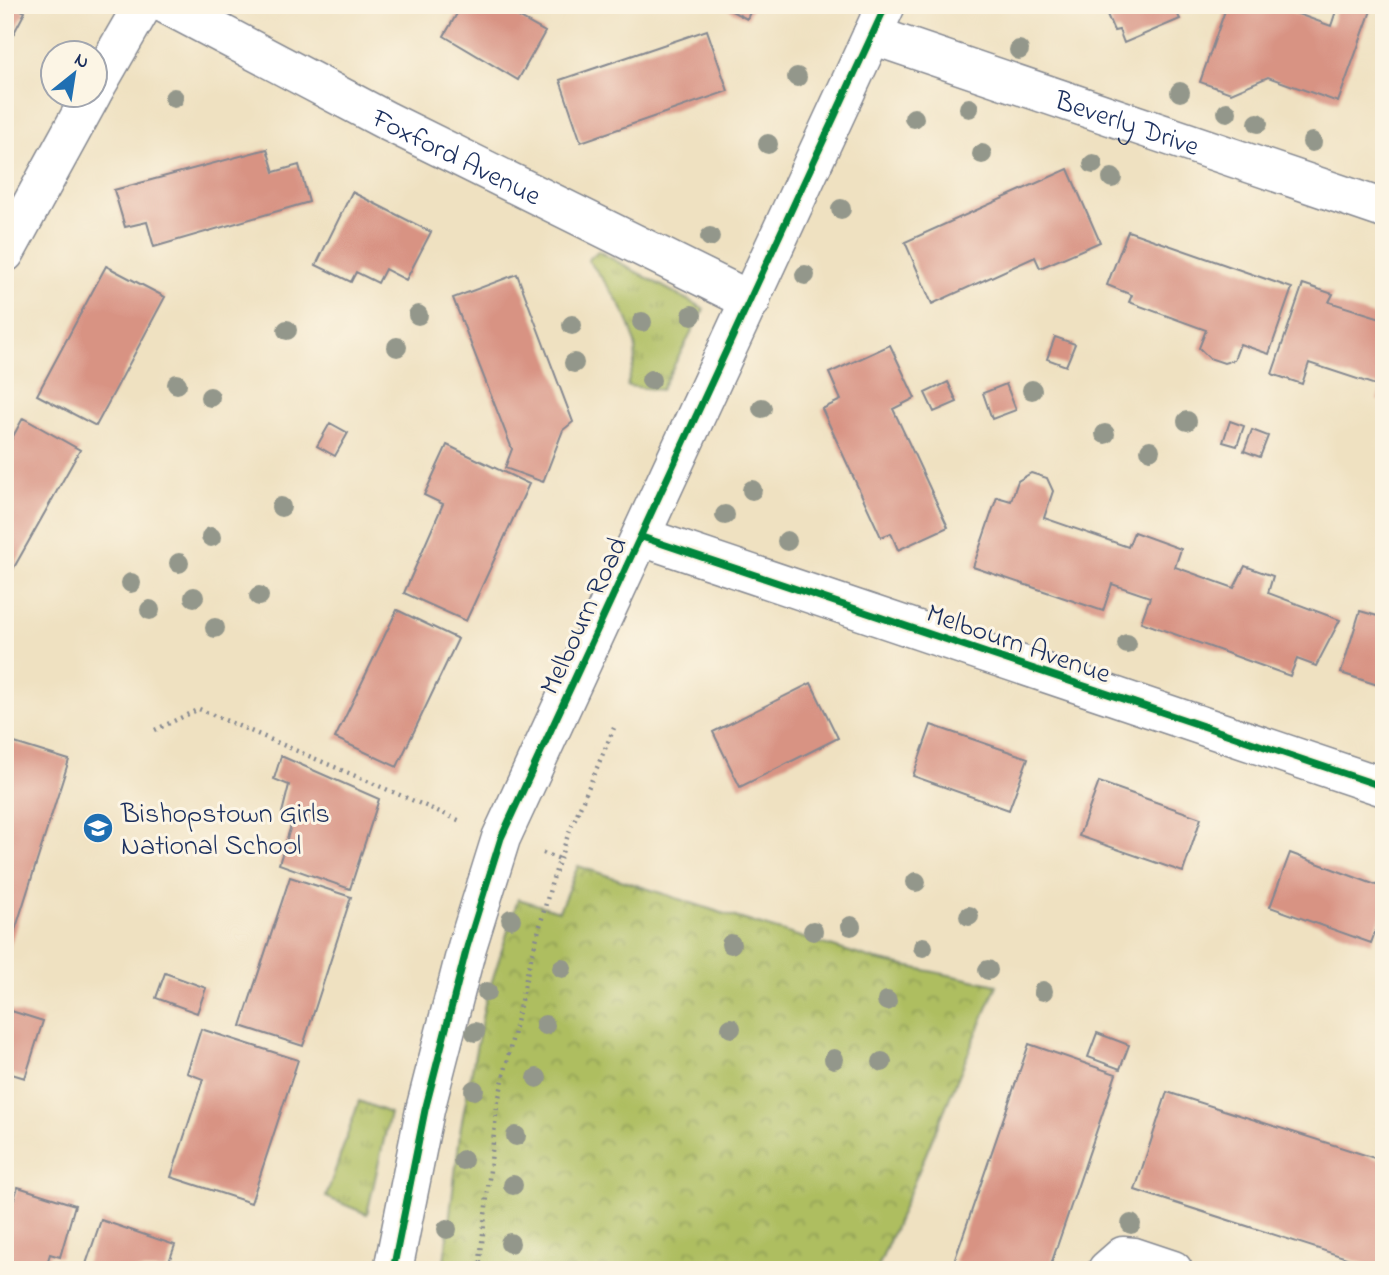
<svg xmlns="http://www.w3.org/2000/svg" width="1389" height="1275" viewBox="0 0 1389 1275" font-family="'Indie Flower',sans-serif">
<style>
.grass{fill:url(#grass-tufts);stroke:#647660;stroke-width:2}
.park{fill:url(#park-crowns);stroke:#647660;stroke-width:2}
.building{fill:#d89383}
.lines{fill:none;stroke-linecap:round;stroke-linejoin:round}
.minor-casing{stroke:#858890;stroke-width:41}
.path{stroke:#858890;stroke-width:4.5;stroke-dasharray:2 5;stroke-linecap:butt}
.minor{stroke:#fff;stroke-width:38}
.cycleway-casing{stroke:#fcf5e5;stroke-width:11}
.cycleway{stroke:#00873e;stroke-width:7}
.tree{fill:#93978b}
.labels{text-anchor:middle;stroke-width:6;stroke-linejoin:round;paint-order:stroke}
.street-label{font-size:28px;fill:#1b2f5e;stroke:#fcf5e5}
.poi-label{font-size:28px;fill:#1b2f5e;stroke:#fcf5e5;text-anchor:start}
</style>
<defs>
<pattern id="grass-tufts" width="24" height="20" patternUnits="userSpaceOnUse" patternTransform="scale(1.75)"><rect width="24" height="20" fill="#aebe61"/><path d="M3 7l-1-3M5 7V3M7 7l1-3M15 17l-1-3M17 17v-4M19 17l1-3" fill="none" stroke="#8d9b53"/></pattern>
<pattern id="park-crowns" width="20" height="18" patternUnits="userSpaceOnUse" patternTransform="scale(1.75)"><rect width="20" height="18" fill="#aebe61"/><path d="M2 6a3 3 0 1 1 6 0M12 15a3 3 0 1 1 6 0" fill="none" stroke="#8d9b53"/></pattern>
</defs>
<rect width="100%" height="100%" fill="#fcf5e5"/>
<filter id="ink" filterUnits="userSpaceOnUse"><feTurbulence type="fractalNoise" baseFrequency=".0143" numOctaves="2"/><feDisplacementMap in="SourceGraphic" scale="14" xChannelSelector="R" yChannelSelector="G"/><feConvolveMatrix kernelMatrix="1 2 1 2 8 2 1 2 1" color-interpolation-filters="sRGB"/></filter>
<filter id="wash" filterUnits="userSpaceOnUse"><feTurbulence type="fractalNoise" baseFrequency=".00686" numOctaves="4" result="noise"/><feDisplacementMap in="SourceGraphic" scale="28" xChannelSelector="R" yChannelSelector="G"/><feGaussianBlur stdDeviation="1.57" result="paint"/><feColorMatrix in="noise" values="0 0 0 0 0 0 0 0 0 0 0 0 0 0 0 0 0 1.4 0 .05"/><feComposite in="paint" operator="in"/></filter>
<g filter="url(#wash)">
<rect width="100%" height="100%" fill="#efe1c1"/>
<path class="grass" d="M 598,251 L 704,309 L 661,390 L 627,386 C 629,377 633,368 635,359 C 640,326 607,284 588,260 Z
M 359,1101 L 390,1113 L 367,1214 L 326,1197 Z"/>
<path class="park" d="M 578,866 L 725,914 L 876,960 L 997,985 L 877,1270 L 443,1270 L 461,1126 L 485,1003 L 518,899 L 559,911 Z"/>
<g id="blocks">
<path class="building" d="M 5,5 L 12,5 L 25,12 L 5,50 Z
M 462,5 L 497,5 L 545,32 L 518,80 L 444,36 Z
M 720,5 L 753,5 L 747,19 Z
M 1103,5 L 1173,5 L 1180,19 L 1124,43 L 1119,30 L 1114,31 Z
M 1227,5 L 1273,5 L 1331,26 L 1338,5 L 1373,5 L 1338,102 L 1268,77 L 1231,93 L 1200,82 Z
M 707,30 L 728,91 L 581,142 L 560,80 Z
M 267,149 L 274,172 L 299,165 L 309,202 L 154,247 L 147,222 L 125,227 L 114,190 Z
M 1068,169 L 1100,242 L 1040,268 L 1035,257 L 932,304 L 905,242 Z
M 352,192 L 431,232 L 406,280 L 385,269 L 378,283 L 356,272 L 351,282 L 316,265 Z
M 1128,231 L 1292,288 L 1269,354 L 1240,344 L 1234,360 L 1224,363 L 1209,358 L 1199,348 L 1206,330 L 1129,302 L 1132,295 L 1107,285 Z
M 106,266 L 165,297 L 96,426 L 37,395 Z
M 517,274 L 573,422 L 563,430 L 543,482 L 505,468 L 512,449 L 453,298 Z
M 1303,284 L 1333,294 L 1329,302 L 1384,319 L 1384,402 L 1377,400 L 1382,387 L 1309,363 L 1302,384 L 1272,374 Z
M 1055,337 L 1075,344 L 1066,366 L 1047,359 Z
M 890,345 L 915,398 L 893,409 L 948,527 L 898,550 L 891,533 L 881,537 L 822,409 L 841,400 L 829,373 Z
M 948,382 L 957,402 L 934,412 L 925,393 Z
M 1006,384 L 1016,410 L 992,419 L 983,393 Z
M 23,418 L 80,450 L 12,571 L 8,568 L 5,573 L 5,451 Z
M 1230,421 L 1244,426 L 1237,446 L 1223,442 Z
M 330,423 L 348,433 L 335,456 L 317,446 Z
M 1252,430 L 1268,436 L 1260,457 L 1244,451 Z
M 447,445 L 529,484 L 466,621 L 404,593 L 443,504 L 424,495 Z
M 1031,473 L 1047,478 L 1053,491 L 1044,518 L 1128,547 L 1134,532 L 1181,549 L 1175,567 L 1234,588 L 1245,566 L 1273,576 L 1268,593 L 1340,620 L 1316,666 L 1297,659 L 1290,676 L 1141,622 L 1150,597 L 1112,584 L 1103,611 L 973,567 L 997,497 L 1011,501 L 1018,481 Z
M 397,610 L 458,639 L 397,767 L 335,738 Z
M 1360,611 L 1381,617 L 1384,611 L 1384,687 L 1341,673 Z
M 811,683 L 838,738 L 740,787 L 713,732 Z
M 931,725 L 1028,758 L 1009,810 L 913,776 Z
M 5,740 L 69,760 L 6,959 L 5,959 Z
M 281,756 L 379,799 L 350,889 L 279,864 L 294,816 L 282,813 L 289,785 L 274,779 Z
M 1099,782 L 1201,818 L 1183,872 L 1079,836 Z
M 1290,853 L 1384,888 L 1384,908 L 1371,943 L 1270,907 Z
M 290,877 L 351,897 L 303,1046 L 241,1026 Z
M 165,973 L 206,988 L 197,1013 L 156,998 Z
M 5,1009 L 43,1021 L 25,1078 L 5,1072 Z
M 201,1029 L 298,1060 L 251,1203 L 171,1177 L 203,1079 L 187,1073 Z
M 1097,1033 L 1129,1045 L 1120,1069 L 1088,1057 Z
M 1029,1044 L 1116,1074 L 1049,1270 L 977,1270 L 954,1262 Z
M 1167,1092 L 1384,1161 L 1384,1270 L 1135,1190 Z
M 18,1187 L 75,1205 L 60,1257 L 50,1254 L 45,1270 L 5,1270 L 5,1219 L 7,1220 Z
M 101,1220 L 175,1245 L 166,1270 L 84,1270 Z"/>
</g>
</g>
<g filter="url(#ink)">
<use href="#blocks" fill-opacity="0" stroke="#858890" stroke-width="2"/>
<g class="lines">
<g class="minor-casing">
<g id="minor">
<path id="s1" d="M 167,5 L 387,121 L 751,301"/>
<path id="s2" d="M 872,35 L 1384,209"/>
<path d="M 94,90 L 143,5"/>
<path d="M 5,253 L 92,94"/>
<path d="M 642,537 L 1384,787"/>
<path d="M 393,1270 L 425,1110 L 467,947 L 501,838 L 886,5"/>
<path d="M 1107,1270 L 1123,1256 L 1134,1257 L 1173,1270"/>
</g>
</g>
<path class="path" d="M 155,730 L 199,709 L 463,822
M 543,853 L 560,859
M 479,1270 L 497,1106 L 528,970 L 551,885 L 568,835 L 614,728
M 1296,1270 L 1297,1268"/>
<use href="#minor" class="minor"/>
<g class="cycleway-casing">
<path id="cycleway" d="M 642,537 L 1384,787
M 393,1270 L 425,1110 L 467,947 L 501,838 L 886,5"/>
</g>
<use href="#cycleway" class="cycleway"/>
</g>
<g class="tree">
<circle cx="1019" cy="50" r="10"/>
<circle cx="797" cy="77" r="10"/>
<circle cx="1180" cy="92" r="10"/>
<circle cx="174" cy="98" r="10"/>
<circle cx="969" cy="108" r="10"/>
<circle cx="1227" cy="112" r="10"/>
<circle cx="914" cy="118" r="10"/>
<circle cx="1258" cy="123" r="10"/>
<circle cx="1312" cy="142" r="10"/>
<circle cx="768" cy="144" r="10"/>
<circle cx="982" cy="154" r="10"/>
<circle cx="1093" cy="164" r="10"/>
<circle cx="1112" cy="178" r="10"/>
<circle cx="841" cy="209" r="10"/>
<circle cx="710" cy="237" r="10"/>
<circle cx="805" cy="275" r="10"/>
<circle cx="418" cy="315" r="10"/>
<circle cx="692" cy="315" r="10"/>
<circle cx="642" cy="322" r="10"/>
<circle cx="572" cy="325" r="10"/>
<circle cx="287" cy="330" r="10"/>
<circle cx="397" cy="347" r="10"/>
<circle cx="574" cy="363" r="10"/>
<circle cx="651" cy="380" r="10"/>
<circle cx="177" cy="384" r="10"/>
<circle cx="1032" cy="390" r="10"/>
<circle cx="210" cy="397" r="10"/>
<circle cx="762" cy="408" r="10"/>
<circle cx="1187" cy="421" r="10"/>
<circle cx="1105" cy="434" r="10"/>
<circle cx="1150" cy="450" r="10"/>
<circle cx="752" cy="490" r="10"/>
<circle cx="281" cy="507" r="10"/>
<circle cx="725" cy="515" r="10"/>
<circle cx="211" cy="537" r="10"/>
<circle cx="787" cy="541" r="10"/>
<circle cx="179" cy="563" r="10"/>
<circle cx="131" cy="583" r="10"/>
<circle cx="259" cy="596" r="10"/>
<circle cx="194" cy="597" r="10"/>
<circle cx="150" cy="610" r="10"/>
<circle cx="215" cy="628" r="10"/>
<circle cx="1127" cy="644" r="10"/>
<circle cx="916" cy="882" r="10"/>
<circle cx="969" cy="916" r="10"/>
<circle cx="511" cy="919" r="10"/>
<circle cx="851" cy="926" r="10"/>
<circle cx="813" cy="931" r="10"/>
<circle cx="731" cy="944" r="10"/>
<circle cx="923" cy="947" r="10"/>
<circle cx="562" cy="968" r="10"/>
<circle cx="988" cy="970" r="10"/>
<circle cx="1043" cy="991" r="10"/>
<circle cx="487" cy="992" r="10"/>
<circle cx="887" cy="1001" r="10"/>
<circle cx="545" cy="1025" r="10"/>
<circle cx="731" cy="1028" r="10"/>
<circle cx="475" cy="1032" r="10"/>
<circle cx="834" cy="1059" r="10"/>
<circle cx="882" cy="1062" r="10"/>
<circle cx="537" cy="1078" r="10"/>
<circle cx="474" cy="1090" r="10"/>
<circle cx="516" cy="1136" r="10"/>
<circle cx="463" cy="1160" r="10"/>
<circle cx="513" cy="1185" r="10"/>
<circle cx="1131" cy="1224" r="10"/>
<circle cx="447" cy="1229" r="10"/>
<circle cx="510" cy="1243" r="10"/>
</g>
</g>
<defs>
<g id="school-disc" transform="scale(1.575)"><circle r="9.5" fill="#1f6fb2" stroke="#fcf5e5"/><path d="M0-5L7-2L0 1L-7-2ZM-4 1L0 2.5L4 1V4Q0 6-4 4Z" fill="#fff"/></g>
</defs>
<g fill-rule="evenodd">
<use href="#school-disc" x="98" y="828"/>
</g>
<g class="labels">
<g class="street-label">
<text dy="10" stroke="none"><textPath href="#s2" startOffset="270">Beverly Drive</textPath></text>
<text dy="10" stroke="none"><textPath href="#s1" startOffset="327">Foxford Avenue</textPath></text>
<text transform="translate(582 615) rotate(-65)" y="10">Melbourn Road</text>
<text transform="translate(1019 642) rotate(19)" y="10">Melbourn Avenue</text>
</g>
<g class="poi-label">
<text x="121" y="822">Bishopstown Girls<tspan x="121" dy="32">National School</tspan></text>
</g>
</g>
<rect width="1389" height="1275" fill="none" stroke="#fcf5e5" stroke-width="28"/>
<g transform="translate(74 74) rotate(30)"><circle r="33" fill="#fcf5e5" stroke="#a2a6af" stroke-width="2"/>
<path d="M0-5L12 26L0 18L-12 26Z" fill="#1f6fb2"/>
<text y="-10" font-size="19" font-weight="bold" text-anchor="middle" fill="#1b2f5e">N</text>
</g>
</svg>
